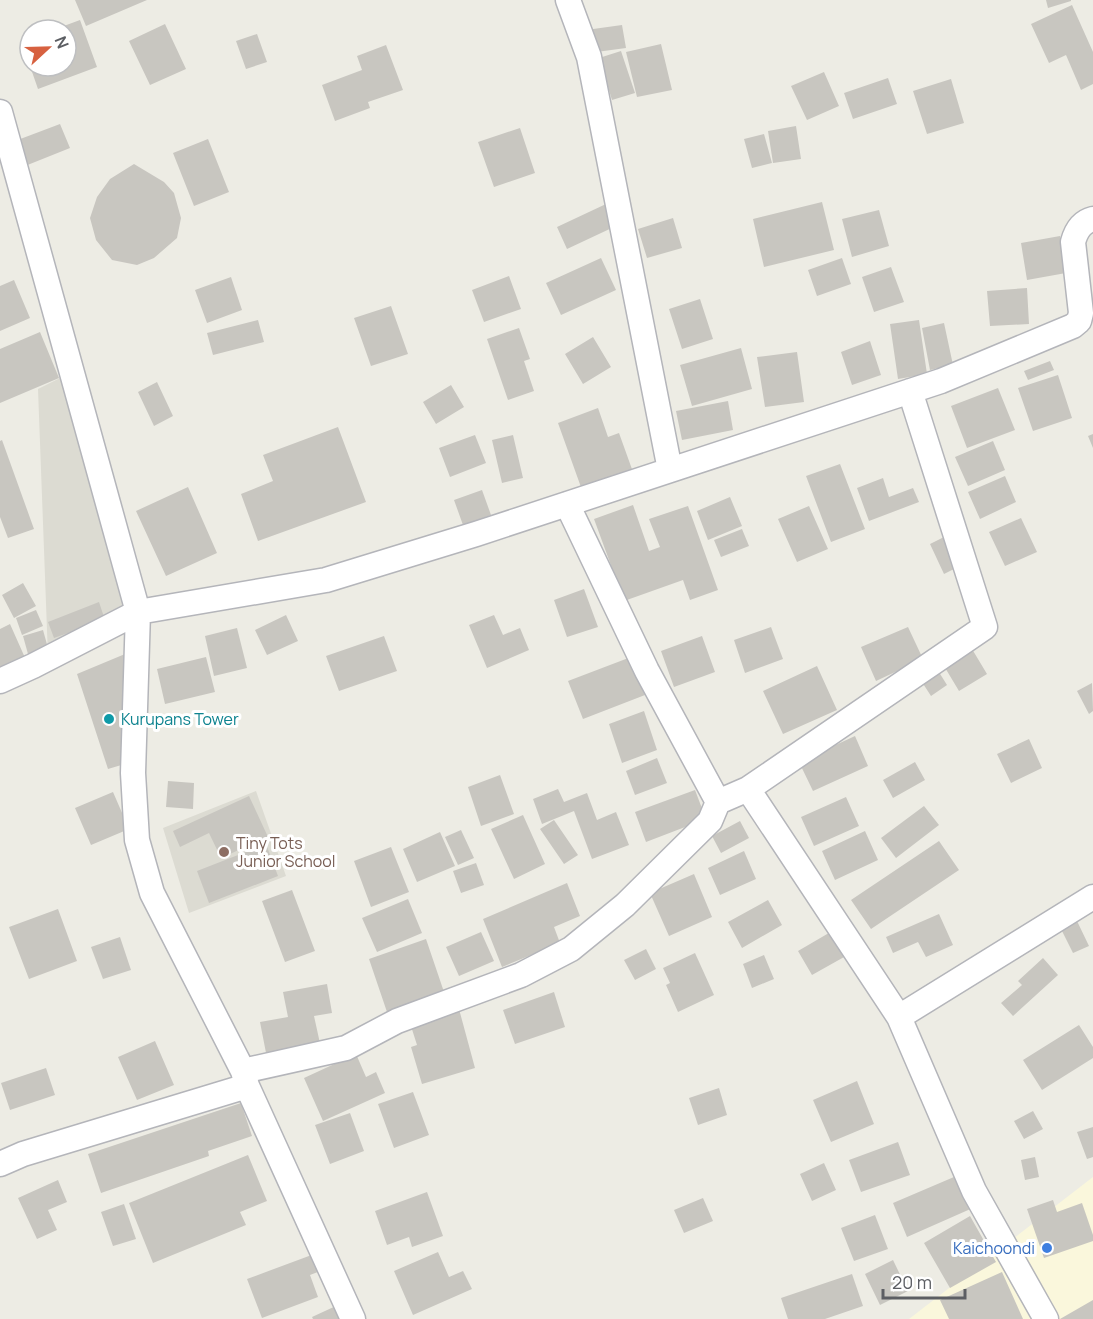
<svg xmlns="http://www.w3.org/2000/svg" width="1093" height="1319" viewBox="0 0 1093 1319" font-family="Manrope,sans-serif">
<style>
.commercial{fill:#faf7dc}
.education{fill:#dcdbd2}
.building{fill:#c8c6c0}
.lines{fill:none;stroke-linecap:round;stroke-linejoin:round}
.minor-casing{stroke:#b4b5ba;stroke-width:27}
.minor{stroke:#fff;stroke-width:24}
.culture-dot{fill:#0f9aa8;stroke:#fff;stroke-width:2}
.education-dot{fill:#8d6e63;stroke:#fff;stroke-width:2}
.shop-dot{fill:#3f7fe0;stroke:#fff;stroke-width:2}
.labels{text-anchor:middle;stroke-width:6;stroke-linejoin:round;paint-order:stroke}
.culture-label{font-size:16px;fill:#0d838f;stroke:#fff;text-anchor:start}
.education-label{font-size:16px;fill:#785e54;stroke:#fff;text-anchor:start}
.shop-label{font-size:16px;fill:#366cbe;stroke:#fff;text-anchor:end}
</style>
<rect width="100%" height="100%" fill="#edece4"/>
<path class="commercial" d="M 1093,1177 L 1093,1319 L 909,1319 Z"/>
<path class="education" d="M 74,371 L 143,604 L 48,657 L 38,389 Z
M 256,791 L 286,876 L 189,913 L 163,828 Z"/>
<path class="building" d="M 75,0 L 147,0 L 86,26 Z
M 1046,0 L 1071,0 L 1071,1 L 1048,8 Z
M 1072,5 L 1093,52 L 1093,84 L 1081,90 L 1066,55 L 1049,63 L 1031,24 Z
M 80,20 L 97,67 L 38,89 L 30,66 L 66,66 L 66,30 L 53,30 Z
M 165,24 L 186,69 L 150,85 L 129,41 Z
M 622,25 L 626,48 L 589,53 L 586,30 Z
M 257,34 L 267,62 L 246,69 L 236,41 Z
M 30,38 L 30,65 L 21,41 Z
M 661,44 L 672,90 L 637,97 L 626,52 Z
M 386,45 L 403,90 L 368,102 L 370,108 L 335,121 L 322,85 L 362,70 L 357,56 Z
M 621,51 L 635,93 L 612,100 L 599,58 Z
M 824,72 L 839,106 L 807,120 L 791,86 Z
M 888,78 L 897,104 L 853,119 L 844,93 Z
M 951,79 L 964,123 L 927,134 L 913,91 Z
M 60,124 L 70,148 L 25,166 L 15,141 Z
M 796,126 L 801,159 L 773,163 L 768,131 Z
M 520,128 L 535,173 L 494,187 L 478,142 Z
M 764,134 L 772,163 L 752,168 L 744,139 Z
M 208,139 L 229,192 L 194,206 L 173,153 Z
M 134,164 L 164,182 L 174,193 L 181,218 L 177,238 L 154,258 L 137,265 L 112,260 L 96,240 L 90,218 L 97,197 L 110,179 Z
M 822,202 L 834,250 L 764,267 L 753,219 Z
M 606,204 L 616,226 L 567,249 L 557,227 Z
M 879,210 L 889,246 L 852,257 L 842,219 Z
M 673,218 L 682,248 L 647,258 L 638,229 Z
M 1060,236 L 1066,273 L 1027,280 L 1021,243 Z
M 601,258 L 616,290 L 561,315 L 546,283 Z
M 842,258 L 851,284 L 817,296 L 808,270 Z
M 891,267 L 904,302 L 874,312 L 862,277 Z
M 509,276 L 521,309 L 484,322 L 472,290 Z
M 231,277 L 242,310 L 207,323 L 195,290 Z
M 14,280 L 30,318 L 0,331 L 0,286 Z
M 1027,288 L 1029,324 L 990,326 L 987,291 Z
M 700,299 L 713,339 L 682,349 L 669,309 Z
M 391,306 L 408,354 L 371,366 L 354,318 Z
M 258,320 L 264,342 L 213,355 L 207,333 Z
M 919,320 L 927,374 L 898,379 L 890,324 Z
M 944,323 L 953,365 L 930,370 L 922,328 Z
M 519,328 L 530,359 L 524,361 L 534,391 L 508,400 L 487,339 Z
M 40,332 L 59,378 L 0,403 L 0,349 Z
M 593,337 L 611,367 L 583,384 L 565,354 Z
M 870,341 L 881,375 L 852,385 L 841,352 Z
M 741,348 L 752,389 L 692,406 L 680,365 Z
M 797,352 L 804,402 L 765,407 L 757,357 Z
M 1050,361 L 1054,370 L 1028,380 L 1024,371 Z
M 1058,375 L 1072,418 L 1033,431 L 1018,388 Z
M 157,382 L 173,416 L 154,426 L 138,392 Z
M 451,385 L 464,407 L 436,424 L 423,402 Z
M 998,388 L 1015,430 L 967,448 L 951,406 Z
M 728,401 L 733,430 L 682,440 L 676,411 Z
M 598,408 L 608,437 L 619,433 L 633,472 L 582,490 L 558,423 Z
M 338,427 L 366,502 L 258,541 L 241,494 L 273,481 L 263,455 Z
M 1093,434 L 1093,448 L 1088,436 Z
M 475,435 L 486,463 L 450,477 L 439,448 Z
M 513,435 L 523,478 L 502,483 L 492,440 Z
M 2,440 L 34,529 L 8,538 L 0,517 L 0,441 Z
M 993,441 L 1005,470 L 968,486 L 955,457 Z
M 840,464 L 865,529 L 831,542 L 806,476 Z
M 1005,476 L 1016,502 L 980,519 L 968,492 Z
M 883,478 L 889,497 L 913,488 L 919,502 L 869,521 L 857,488 Z
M 188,487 L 217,553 L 166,576 L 136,511 Z
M 482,490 L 491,515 L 463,525 L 454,500 Z
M 730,497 L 742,526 L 708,540 L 697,511 Z
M 633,505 L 649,551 L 660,547 L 649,519 L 688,506 L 718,590 L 690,600 L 683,580 L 624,601 L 594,519 Z
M 809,506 L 828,549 L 797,562 L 778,519 Z
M 1021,518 L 1037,552 L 1005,566 L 989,532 Z
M 742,529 L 749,546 L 721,557 L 714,540 Z
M 944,537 L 958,567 L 944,574 L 930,544 Z
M 23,583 L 36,606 L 14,618 L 2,595 Z
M 584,589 L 598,627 L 567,637 L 554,600 Z
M 99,602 L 105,620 L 54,638 L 48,622 Z
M 36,610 L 43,626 L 22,635 L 16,618 Z
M 286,615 L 298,641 L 267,655 L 255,630 Z
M 494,615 L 503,635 L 520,628 L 529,650 L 487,668 L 469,625 Z
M 10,624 L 26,660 L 0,669 L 0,629 Z
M 771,627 L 783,659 L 745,673 L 734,640 Z
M 908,627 L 923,659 L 876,681 L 861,647 Z
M 237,628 L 247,668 L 214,676 L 205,636 Z
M 43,630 L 48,648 L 28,654 L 23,636 Z
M 384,636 L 397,671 L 339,691 L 326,656 Z
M 702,636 L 715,672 L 674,687 L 661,651 Z
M 972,649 L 987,674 L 959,691 L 944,666 Z
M 125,654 L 128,763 L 108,769 L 77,674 Z
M 206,657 L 215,692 L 165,704 L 157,669 Z
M 631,657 L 645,695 L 583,719 L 568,681 Z
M 817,666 L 837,710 L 783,734 L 763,691 Z
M 937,669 L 947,685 L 931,696 L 920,679 Z
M 1092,683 L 1093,711 L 1089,714 L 1077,691 Z
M 644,711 L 657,750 L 622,763 L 609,724 Z
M 855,736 L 868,766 L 813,791 L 799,762 Z
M 1029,739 L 1042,768 L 1011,783 L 997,754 Z
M 657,758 L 667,783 L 635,795 L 626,771 Z
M 915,762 L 925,780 L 893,798 L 883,780 Z
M 500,775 L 514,814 L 481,826 L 468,787 Z
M 168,781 L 194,783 L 193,809 L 166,807 Z
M 558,789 L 564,802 L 587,793 L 597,820 L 616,812 L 629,845 L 592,859 L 574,811 L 542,824 L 533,799 Z
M 695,790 L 706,819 L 646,842 L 635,812 Z
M 113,792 L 129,829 L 91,845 L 75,808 Z
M 249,796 L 268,837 L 221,858 L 209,833 L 180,847 L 173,831 Z
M 846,797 L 859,826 L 814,846 L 801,817 Z
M 924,806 L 939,825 L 896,858 L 881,838 Z
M 523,815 L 545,864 L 514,879 L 491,829 Z
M 554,820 L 578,855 L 564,864 L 540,829 Z
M 740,821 L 749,838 L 721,853 L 712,836 Z
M 461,830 L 474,858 L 458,865 L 445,837 Z
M 865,831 L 878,860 L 835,880 L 822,851 Z
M 440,832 L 455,866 L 417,882 L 403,849 Z
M 939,841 L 959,870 L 871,929 L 851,900 Z
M 266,844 L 278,876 L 209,903 L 197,871 Z
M 391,847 L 409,892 L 371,907 L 354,861 Z
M 744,851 L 756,879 L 720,895 L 708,868 Z
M 476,863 L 484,885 L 461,893 L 453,871 Z
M 694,874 L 712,917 L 669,936 L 650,893 Z
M 567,883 L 580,916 L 554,927 L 560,943 L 502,967 L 483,919 Z
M 292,890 L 315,951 L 285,962 L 262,901 Z
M 408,899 L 422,933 L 377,952 L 362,918 Z
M 768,900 L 782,925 L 742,948 L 728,922 Z
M 58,909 L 77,961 L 29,979 L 9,927 Z
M 939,914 L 953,945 L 926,957 L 918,942 L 893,953 L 886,937 Z
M 1077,921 L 1089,946 L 1073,953 L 1061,929 Z
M 834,930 L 853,952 L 812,975 L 798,951 Z
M 481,932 L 494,961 L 459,976 L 446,947 Z
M 120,937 L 131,970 L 103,979 L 91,947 Z
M 426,939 L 444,992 L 387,1012 L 369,959 Z
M 646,949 L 656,969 L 635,980 L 624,960 Z
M 695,953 L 714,995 L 678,1012 L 666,985 L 670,983 L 663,968 Z
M 764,955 L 774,979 L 752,988 L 743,964 Z
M 1043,958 L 1058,975 L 1013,1016 L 1001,1003 L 1022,985 L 1018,981 Z
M 327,984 L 332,1013 L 314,1016 L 321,1048 L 267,1058 L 260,1022 L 288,1017 L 283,992 Z
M 554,992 L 565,1027 L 515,1044 L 503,1010 Z
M 459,1009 L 475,1068 L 422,1084 L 411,1047 L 417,1045 L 410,1023 Z
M 1079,1025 L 1093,1047 L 1093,1058 L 1042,1090 L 1023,1060 Z
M 155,1041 L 174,1085 L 137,1100 L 118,1057 Z
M 356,1054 L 366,1077 L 376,1072 L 385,1093 L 323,1121 L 304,1078 Z
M 46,1068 L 55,1095 L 10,1110 L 1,1083 Z
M 857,1081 L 874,1124 L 831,1142 L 813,1100 Z
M 719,1088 L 727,1115 L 698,1125 L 689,1098 Z
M 413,1092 L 429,1135 L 394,1148 L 378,1104 Z
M 241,1103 L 252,1136 L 208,1151 L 209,1156 L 101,1193 L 88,1154 Z
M 1033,1111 L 1043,1129 L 1024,1139 L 1014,1121 Z
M 350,1113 L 364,1151 L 330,1164 L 315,1125 Z
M 1093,1127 L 1093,1157 L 1087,1159 L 1077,1132 Z
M 898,1142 L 910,1175 L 861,1192 L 849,1160 Z
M 248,1155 L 267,1201 L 240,1212 L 246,1225 L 153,1263 L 129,1203 Z
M 1035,1157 L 1039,1177 L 1025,1180 L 1021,1160 Z
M 824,1163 L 836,1190 L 812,1201 L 800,1174 Z
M 961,1174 L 975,1207 L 907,1237 L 893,1203 Z
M 58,1180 L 67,1202 L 48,1210 L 57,1230 L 37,1239 L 18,1198 Z
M 427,1192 L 443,1236 L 412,1247 L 409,1237 L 387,1245 L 375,1211 Z
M 703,1198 L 713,1221 L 684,1233 L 674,1210 Z
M 1053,1200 L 1057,1212 L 1082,1203 L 1093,1235 L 1093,1241 L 1044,1258 L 1027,1209 Z
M 124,1204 L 136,1239 L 113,1246 L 101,1212 Z
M 875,1215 L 888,1249 L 854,1261 L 841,1228 Z
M 970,1216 L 996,1262 L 950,1288 L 924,1243 Z
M 438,1252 L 449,1277 L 463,1271 L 472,1289 L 413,1315 L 394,1271 Z
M 317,1253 L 323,1270 L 310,1275 L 318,1297 L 262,1318 L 247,1279 Z
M 893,1260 L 908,1291 L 880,1305 L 865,1274 Z
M 1002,1272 L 1023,1319 L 949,1319 L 940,1300 Z
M 852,1274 L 863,1306 L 825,1319 L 788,1319 L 781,1298 Z
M 1093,1300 L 1093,1319 L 1060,1319 Z
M 338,1305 L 344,1319 L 313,1319 L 312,1317 Z"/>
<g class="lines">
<g class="minor-casing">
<path id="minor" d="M 568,0 L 589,57 L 670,470
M 0,112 L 138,612 L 133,773 L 137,840 L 152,893 L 243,1071 L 247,1086 L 353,1319
M 567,504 L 647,671 L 718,802 L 748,789 L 985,627 L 910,391
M 0,681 L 33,666 L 138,612 L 326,580 L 476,534 L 941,381 L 1073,326 L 1079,321 L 1081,313 L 1073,242 C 1076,231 1081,222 1093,219
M 748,789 L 899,1017 L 974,1191 L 1046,1319
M 899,1017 L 1093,897
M 243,1071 L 346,1048 L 397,1021 L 521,975 L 571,949 L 625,905 L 710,821 L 718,802
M 0,1164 L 23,1154 L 247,1086"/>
</g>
<use href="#minor" class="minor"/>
</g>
<circle class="culture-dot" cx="109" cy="719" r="6"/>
<circle class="education-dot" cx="224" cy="852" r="6"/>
<circle class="shop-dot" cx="1047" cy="1248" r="6"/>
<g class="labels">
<g class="culture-label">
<text x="121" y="725">Kurupans Tower</text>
</g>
<g class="education-label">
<text x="236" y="849">Tiny Tots<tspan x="236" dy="18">Junior School</tspan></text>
</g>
<g class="shop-label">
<text x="1035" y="1254">Kaichoondi</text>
</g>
</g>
<g transform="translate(48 48) rotate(68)"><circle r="28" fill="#ffffff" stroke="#bebfc1" stroke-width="1.5"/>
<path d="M0-4.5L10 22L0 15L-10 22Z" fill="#d76140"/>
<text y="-9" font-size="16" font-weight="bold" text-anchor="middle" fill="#5c5e63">N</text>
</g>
<path d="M883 1289v9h82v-9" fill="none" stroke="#5c5e63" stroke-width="3"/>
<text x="892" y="1289" font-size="18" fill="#5c5e63" stroke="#ffffff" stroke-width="4.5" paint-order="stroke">20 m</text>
</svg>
